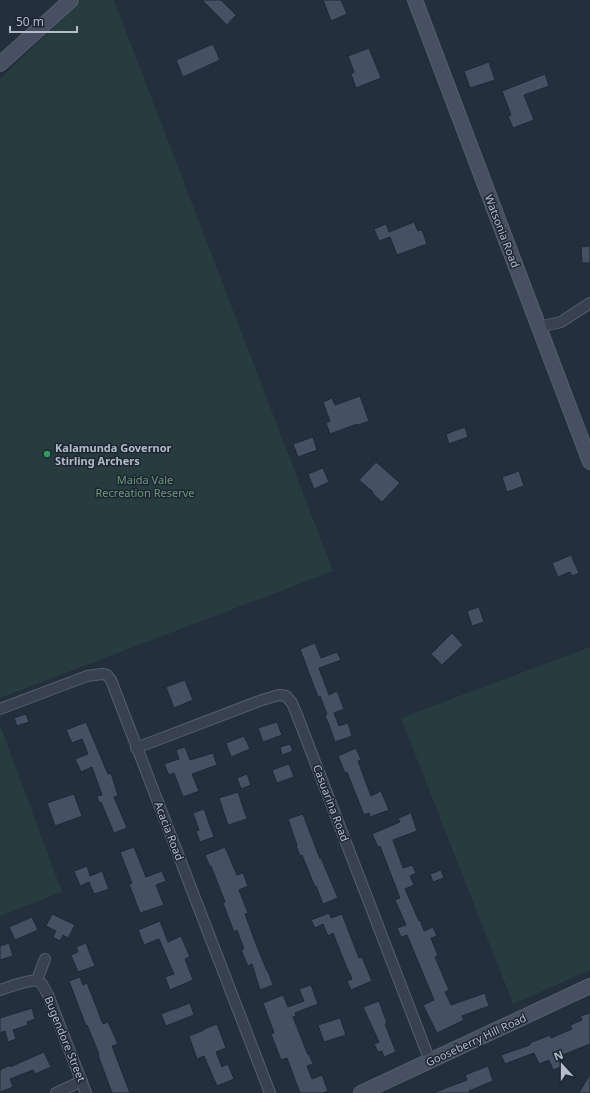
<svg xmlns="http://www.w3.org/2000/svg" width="590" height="1093" viewBox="0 0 590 1093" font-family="'Noto Sans',sans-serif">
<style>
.green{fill:#263c3f}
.building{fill:#455162;stroke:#1f2835}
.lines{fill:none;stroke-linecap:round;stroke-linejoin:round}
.street-casing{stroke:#565f6c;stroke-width:12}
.secondary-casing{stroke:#565f6c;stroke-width:16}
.street{stroke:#38414e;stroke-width:10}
.secondary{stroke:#465061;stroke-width:14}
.leisure-dot{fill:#2e9e5b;stroke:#1d2633;stroke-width:1.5}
.labels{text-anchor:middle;stroke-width:3;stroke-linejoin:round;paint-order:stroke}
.street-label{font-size:11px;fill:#b4bcc9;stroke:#1d2633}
.poi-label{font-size:11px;font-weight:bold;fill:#b4bcc9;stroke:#1d2633;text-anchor:start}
.park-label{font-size:11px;fill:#6b9a76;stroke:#1d2633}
</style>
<rect width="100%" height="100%" fill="#242f3e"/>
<path class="green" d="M 82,0 L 114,0 L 333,571 L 0,698 L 0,79 Z
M 590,647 L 590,970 L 513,1004 L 401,718 Z
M 0,725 L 62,892 L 0,916 Z"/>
<path class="building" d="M 202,0 L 221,0 L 236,15 L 227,25 Z
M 323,0 L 341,0 L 347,14 L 331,21 Z
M 213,44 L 220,60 L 183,77 L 176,60 Z
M 369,48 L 381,78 L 356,88 L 351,74 L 354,72 L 348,56 Z
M 489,62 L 495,80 L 470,88 L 464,71 Z
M 545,74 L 549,86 L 524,95 L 534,120 L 513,128 L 508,116 L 511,115 L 502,91 Z
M 414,222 L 418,231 L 422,230 L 427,244 L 397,255 L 390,237 L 379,241 L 374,229 L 386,224 L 389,232 Z
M 590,246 L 590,263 L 582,263 L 581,247 Z
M 360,396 L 369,421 L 358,425 L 357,424 L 330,434 L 326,423 L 330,421 L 323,402 L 332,398 L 335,405 Z
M 465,427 L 468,437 L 449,444 L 446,434 Z
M 313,437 L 317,450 L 298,457 L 293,444 Z
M 376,462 L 400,483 L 382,502 L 372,493 L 373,492 L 359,480 Z
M 323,468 L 329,482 L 314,489 L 308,474 Z
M 519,471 L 524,486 L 507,492 L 502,477 Z
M 571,555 L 579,573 L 572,576 L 570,572 L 558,577 L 552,563 Z
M 479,607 L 484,622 L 472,626 L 467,611 Z
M 452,633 L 463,645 L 442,665 L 431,654 Z
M 315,643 L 321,658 L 337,652 L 341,660 L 319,668 L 329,695 L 337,691 L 344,709 L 334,713 L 339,726 L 348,723 L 352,736 L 335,742 L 328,722 L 325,716 L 327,714 L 320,696 L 318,697 L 300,649 Z
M 185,680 L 193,700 L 174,708 L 166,687 Z
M 26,714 L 29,722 L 17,726 L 14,718 Z
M 86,722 L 108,774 L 111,773 L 118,796 L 114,797 L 127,828 L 114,833 L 101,802 L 99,803 L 97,796 L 102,795 L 92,767 L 81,772 L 75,759 L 88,754 L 82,739 L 72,743 L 66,730 Z
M 277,722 L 282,735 L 263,742 L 258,728 Z
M 244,736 L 250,749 L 231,757 L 226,743 Z
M 290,744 L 293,751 L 282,755 L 280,747 Z
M 185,747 L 190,760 L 213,753 L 217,765 L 192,774 L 199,791 L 183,797 L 174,773 L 169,775 L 164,764 L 179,759 L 176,750 Z
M 356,748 L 361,760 L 358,761 L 371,796 L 381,791 L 389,810 L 370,817 L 369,813 L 364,815 L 347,772 L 345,773 L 338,756 Z
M 289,764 L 294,777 L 277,783 L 272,770 Z
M 247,774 L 251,785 L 241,789 L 237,778 Z
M 238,792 L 247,819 L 228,825 L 219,798 Z
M 74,794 L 82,816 L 55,826 L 47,803 Z
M 204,809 L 214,837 L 200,842 L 196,831 L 199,830 L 193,813 Z
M 411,813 L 417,831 L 393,840 L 403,868 L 412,865 L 416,873 L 410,876 L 414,885 L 405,889 L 419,921 L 420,920 L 424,931 L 433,927 L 437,936 L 431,938 L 438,956 L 435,957 L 449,990 L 445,992 L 451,1005 L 485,993 L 489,1006 L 462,1016 L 464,1020 L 437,1033 L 423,1005 L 434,1000 L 407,935 L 401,937 L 397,928 L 406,925 L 395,900 L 400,898 L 380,846 L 378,847 L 372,834 L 400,822 L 398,818 Z
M 303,814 L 320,859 L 321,858 L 338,898 L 323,904 L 316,886 L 315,887 L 302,855 L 300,856 L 296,845 L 297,845 L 288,819 Z
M 134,847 L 146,877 L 162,871 L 166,881 L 156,885 L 164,905 L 140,913 L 129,884 L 132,883 L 120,852 Z
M 225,847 L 237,875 L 243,873 L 248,886 L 239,890 L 248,913 L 245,914 L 256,944 L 267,971 L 268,971 L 273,985 L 260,990 L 252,964 L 248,966 L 241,950 L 244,949 L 237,930 L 234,932 L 223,903 L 225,902 L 211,866 L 210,867 L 205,855 Z
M 87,866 L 90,876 L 102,871 L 109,889 L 94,894 L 89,882 L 80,886 L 74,871 Z
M 441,870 L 444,878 L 433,882 L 430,874 Z
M 329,913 L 331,918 L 342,914 L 359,958 L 362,957 L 372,981 L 351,990 L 347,981 L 352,979 L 344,961 L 333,933 L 328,936 L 323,924 L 315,928 L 311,920 Z
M 52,914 L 75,925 L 68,938 L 63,935 L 60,941 L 53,937 L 56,931 L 46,926 Z
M 32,917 L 38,930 L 15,940 L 9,927 Z
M 160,921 L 168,942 L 181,936 L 190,957 L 185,959 L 193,980 L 170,990 L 165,977 L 174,974 L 159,939 L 144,945 L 138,930 Z
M 9,943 L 13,956 L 0,960 L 0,946 Z
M 86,943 L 95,966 L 78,972 L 71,955 L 78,952 L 76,947 Z
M 80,977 L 83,985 L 87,983 L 103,1024 L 108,1022 L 118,1044 L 112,1046 L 130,1093 L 112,1093 L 98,1055 L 99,1054 L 87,1025 L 86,1026 L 69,981 Z
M 311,985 L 318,1004 L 295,1013 L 296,1016 L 293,1017 L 308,1055 L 309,1054 L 313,1064 L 307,1066 L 312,1079 L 322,1075 L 328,1091 L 322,1093 L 300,1093 L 287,1058 L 281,1060 L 271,1034 L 274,1033 L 263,1003 L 283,995 L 288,1007 L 304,1001 L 299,989 Z
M 379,1001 L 387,1023 L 385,1024 L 396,1052 L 384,1057 L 382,1051 L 378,1052 L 374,1044 L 379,1042 L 363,1007 Z
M 190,1003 L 194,1015 L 166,1026 L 161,1014 Z
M 32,1008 L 35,1019 L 27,1022 L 28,1025 L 13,1030 L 16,1039 L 8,1042 L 5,1031 L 0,1033 L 0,1018 Z
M 590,1013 L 590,1044 L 560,1056 L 564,1066 L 553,1070 L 549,1060 L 539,1064 L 534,1053 L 505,1064 L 501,1055 L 530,1045 L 530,1043 L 550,1035 L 551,1038 L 572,1029 L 570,1025 L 582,1020 L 580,1016 Z
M 340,1018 L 346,1035 L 324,1042 L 318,1025 Z
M 217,1024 L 226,1048 L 216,1052 L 222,1067 L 228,1064 L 234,1079 L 217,1086 L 204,1056 L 197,1059 L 189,1036 L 204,1030 L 204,1029 Z
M 44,1052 L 51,1067 L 35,1074 L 33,1070 L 10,1079 L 13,1087 L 0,1092 L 0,1070 L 10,1065 L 10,1067 Z
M 488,1066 L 493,1081 L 469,1091 L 470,1093 L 433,1093 L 467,1080 L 465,1075 Z
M 590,1074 L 590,1093 L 579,1093 Z"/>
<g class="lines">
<g class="street-casing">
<path id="street" d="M 539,327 L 561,322 L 590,303
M 0,709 L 87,676 L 102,674 L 107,675 L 111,680 L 270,1093
M 136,748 L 262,700 L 279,695 L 286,696 L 292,703 L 297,715 L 430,1061
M 37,980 L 45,959
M 0,990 C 12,986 24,981 37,980 L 42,984 L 48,995 L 86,1093
M 56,1093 L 82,1081"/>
</g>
<g class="secondary-casing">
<path id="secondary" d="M 415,0 L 590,462
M 0,64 L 71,0
M 361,1093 L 590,986"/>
</g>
<use href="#street" class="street"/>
<use href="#secondary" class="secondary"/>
</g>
<circle class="leisure-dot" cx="47" cy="454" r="4"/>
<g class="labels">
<g class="street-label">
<text transform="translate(502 231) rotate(69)" y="4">Watsonia Road</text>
<text transform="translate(331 803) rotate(69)" y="4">Casuarina Road</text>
<text transform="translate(169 831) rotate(69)" y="4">Acacia Road</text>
<text transform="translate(65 1039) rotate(68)" y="4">Bugendore Street</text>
<text transform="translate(476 1040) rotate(-25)" y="4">Gooseberry Hill Road</text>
</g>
<g class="poi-label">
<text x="55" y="452">Kalamunda Governor<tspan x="55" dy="13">Stirling Archers</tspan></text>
</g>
<g class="park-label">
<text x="145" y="484">Maida Vale<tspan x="145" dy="13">Recreation Reserve</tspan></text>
</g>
</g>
<g transform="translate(562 1065) rotate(339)" stroke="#1d2633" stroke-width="3" paint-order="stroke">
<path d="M0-3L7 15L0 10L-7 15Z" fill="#b4bcc9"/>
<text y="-6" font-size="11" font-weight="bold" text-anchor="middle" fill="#b4bcc9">N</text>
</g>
<path d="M10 26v6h67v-6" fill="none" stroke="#b4bcc9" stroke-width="2"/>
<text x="16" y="26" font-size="12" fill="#b4bcc9" stroke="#1d2633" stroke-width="3" paint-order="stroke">50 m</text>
</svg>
